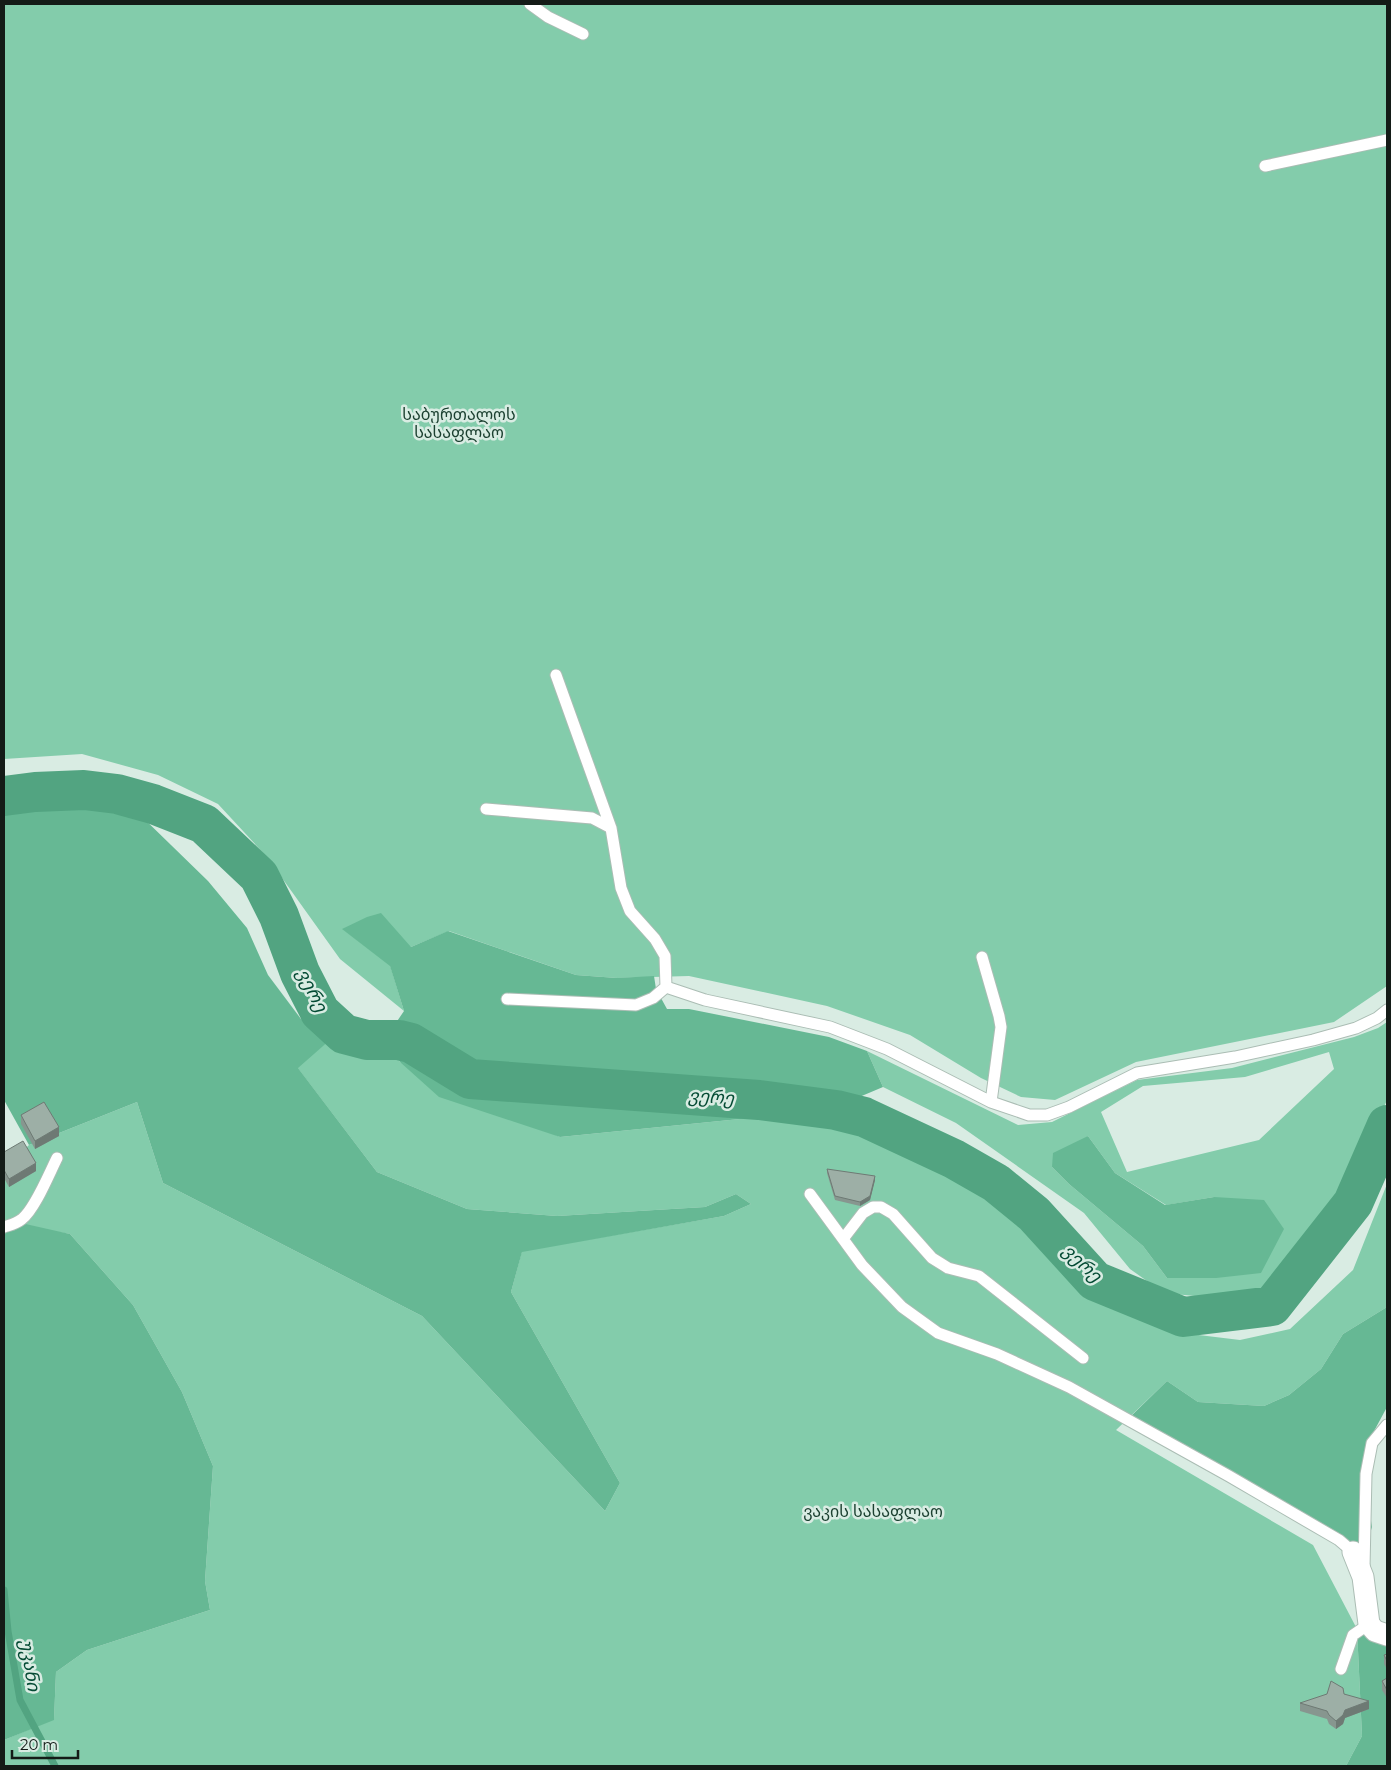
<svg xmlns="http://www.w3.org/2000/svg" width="1391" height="1770" viewBox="0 0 1391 1770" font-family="Montserrat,'Noto Sans Georgian',sans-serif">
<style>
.green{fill:#83ccab;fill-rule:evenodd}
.forest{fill:#66b894}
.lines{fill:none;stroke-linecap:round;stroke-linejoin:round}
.stream{stroke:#52a481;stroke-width:7}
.river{stroke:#52a481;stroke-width:40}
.lane-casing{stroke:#abbdb4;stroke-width:13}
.street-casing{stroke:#abbdb4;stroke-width:23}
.lane{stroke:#fff;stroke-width:11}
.street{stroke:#fff;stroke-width:21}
.wall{fill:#87968f}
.shaded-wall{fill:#6e7a74}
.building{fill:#9dafa6;stroke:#6e7a74}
.labels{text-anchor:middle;stroke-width:5;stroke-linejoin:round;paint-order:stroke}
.park-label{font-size:16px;fill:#1b4030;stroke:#d9ece3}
.water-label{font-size:18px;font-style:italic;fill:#044b34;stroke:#d9ece3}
</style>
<rect width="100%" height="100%" fill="#d9ece3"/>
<path class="green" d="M 4,4 L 1387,4 L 1387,986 L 1334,1022 L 1136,1062 L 1055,1100 L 1021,1097 L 981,1078 L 910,1035 L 827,1006 L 689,976 L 617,978 L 576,975 L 449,931 L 411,947 L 343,929 L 390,965 L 404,1011 L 340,959 L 267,857 L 218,804 L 158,775 L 82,754 L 4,759 Z
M 1387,1022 L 1387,1100 L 1347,1192 L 1303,1257 L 1262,1295 L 1215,1298 L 1164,1293 L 1130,1269 L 1084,1213 L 956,1123 L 883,1087 L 867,1051 L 1018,1125 L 1052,1122 L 1137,1080 L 1232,1068 L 1354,1037 L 1378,1028 ZM 1329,1052 L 1334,1069 L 1259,1140 L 1127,1172 L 1101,1112 L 1143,1086 L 1245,1077 ZM 1088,1136 L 1115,1173 L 1166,1205 L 1214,1197 L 1216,1278 L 1167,1278 L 1143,1246 L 1069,1184 L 1052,1167 Z
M 339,1032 L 385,1039 L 400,1062 L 560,1137 L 750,1118 L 851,1127 L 942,1169 L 1027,1224 L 1084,1288 L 1174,1332 L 1240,1340 L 1290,1329 L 1353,1270 L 1387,1184 L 1387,1307 L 1343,1334 L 1321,1369 L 1289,1395 L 1264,1406 L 1198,1402 L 1167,1381 L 1116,1430 L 1313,1545 L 1357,1629 L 1362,1736 L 1346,1766 L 4,1766 L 4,1740 L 54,1719 L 56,1672 L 87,1650 L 210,1610 L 205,1581 L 213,1466 L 182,1392 L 133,1305 L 70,1234 L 4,1223 L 4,1169 L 29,1145 L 137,1102 L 163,1183 L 422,1316 L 605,1511 L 620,1483 L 511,1292 L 522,1251 L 724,1216 L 751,1204 L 736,1194 L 705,1207 L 655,1210 L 557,1216 L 467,1209 L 377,1172 L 297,1067 Z"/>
<path class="forest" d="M 49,801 L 134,809 L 208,881 L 247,928 L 268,975 L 301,1019 L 339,1032 L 298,1068 L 377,1172 L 467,1209 L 557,1216 L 655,1210 L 705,1207 L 736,1194 L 751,1204 L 724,1216 L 522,1252 L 511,1292 L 620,1483 L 605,1511 L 422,1316 L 163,1183 L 137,1102 L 29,1145 L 4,1100 L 4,814 Z
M 381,913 L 411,947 L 448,931 L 576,975 L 617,978 L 654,976 L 656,989 L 667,1009 L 689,1009 L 829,1037 L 867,1051 L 883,1087 L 800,1122 L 750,1118 L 560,1137 L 439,1097 L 400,1062 L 385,1039 L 404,1011 L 390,966 L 342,929 L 367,917 Z
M 1088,1136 L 1115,1173 L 1165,1205 L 1214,1197 L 1264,1200 L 1284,1229 L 1261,1273 L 1216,1278 L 1167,1278 L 1143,1246 L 1069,1184 L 1052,1167 L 1053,1153 Z
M 4,1223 L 21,1223 L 70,1234 L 133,1305 L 182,1392 L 213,1466 L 205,1581 L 210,1610 L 87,1650 L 56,1672 L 54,1720 L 4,1740 Z
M 1387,1307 L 1387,1407 L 1366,1446 L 1366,1490 L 1372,1527 L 1363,1555 L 1128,1419 L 1167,1381 L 1198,1402 L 1264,1406 L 1289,1395 L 1321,1369 L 1343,1334 Z
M 1357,1629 L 1373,1641 L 1387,1645 L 1387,1766 L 1346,1766 L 1362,1736 Z"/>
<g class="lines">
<path class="stream" d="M 4,1590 L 8,1631 L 20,1700 L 55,1766"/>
<path class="river" d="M 4,796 L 35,792 L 84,790 L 117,794 L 153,804 L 204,824 L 259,876 L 279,916 L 300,973 L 320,1012 L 344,1034 L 367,1040 L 399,1040 L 411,1043 L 470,1079 L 759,1100 L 836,1110 L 864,1117 L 954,1159 L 996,1183 L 1034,1214 L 1095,1281 L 1183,1317 L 1272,1306 L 1353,1203 L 1387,1125"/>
<g class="lane-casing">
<path id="lane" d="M 530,4 L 548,17 L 583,34
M 1265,166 L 1387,140
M 486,809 L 592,818 L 611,828
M 982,957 L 999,1016 L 1001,1027 L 991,1102
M 666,987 L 705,1000 L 830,1027 L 887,1049 L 991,1102 L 1029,1115 L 1047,1115 L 1069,1107 L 1137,1073 L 1235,1057 L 1313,1040 L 1356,1028 L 1377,1018 L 1387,1010
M 507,999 L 636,1005 L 653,998 L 666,987 L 665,956 L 655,939 L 630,911 L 621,888 L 611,828 L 556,675
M 810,1194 L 862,1265 L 902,1307 L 938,1333 L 997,1354 L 1069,1387 L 1229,1476 L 1339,1540 L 1353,1552
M 4,1227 C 10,1225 16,1224 22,1219 C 35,1209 49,1174 57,1158
M 843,1239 L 863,1213 L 873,1207 L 881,1207 L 893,1214 L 932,1258 L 948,1268 L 979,1276 L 1083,1358
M 1364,1568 L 1366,1474 L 1372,1443 L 1387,1425
M 1341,1669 L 1353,1635 L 1369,1624"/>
</g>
<g class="street-casing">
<path id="street" d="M 1353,1552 L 1363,1577 L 1369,1624 L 1375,1631 L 1387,1635"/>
</g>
<use href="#lane" class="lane"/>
<use href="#street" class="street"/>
</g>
<path class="wall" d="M 21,1115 L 59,1136 L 35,1149 L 21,1124 Z
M 4,1152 L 36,1171 L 9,1187 L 4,1178 Z
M 827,1169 L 875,1180 L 870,1200 L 860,1206 L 835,1200 L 827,1173 Z
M 1387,1654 L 1387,1669 L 1384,1664 L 1384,1655 Z
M 1387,1678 L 1387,1698 L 1382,1690 L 1382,1681 Z
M 1344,1694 L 1369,1709 L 1345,1718 L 1343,1724 L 1336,1729 L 1329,1724 L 1327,1719 L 1300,1711 L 1300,1703 Z"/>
<path class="shaded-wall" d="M 59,1127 L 59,1136 L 35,1149 L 35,1141 Z
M 36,1163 L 36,1171 L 9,1187 L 9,1179 Z
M 875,1176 L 875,1180 L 870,1200 L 860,1206 L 860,1202 Z
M 1369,1701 L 1369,1709 L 1345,1718 L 1343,1724 L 1336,1729 L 1336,1721 L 1345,1710 Z"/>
<path class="building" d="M 44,1102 L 59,1127 L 35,1141 L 21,1115 Z
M 23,1141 L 36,1163 L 9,1179 L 4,1170 L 4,1152 Z
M 827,1169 L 875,1176 L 870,1196 L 860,1202 L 835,1196 Z
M 1387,1654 L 1387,1661 L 1384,1655 Z
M 1387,1678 L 1387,1690 L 1382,1681 Z
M 1331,1681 L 1343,1688 L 1344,1694 L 1369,1701 L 1345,1710 L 1343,1715 L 1336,1721 L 1329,1715 L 1327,1711 L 1300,1703 L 1327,1694 Z"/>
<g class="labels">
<g class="park-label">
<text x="459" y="420">საბურთალოს<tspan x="459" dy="18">სასაფლაო</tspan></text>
<text x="873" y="1517">ვაკის სასაფლაო</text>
</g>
<g class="water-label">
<text transform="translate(312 990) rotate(63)" y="6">ვერე</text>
<text transform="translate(711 1097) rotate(4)" y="6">ვერე</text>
<text transform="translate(1082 1263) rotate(43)" y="6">ვერე</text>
<text transform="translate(30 1665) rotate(81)" y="6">უკანი</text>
</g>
</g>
<rect width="1391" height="1770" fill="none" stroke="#141b17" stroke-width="10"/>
<path d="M12 1750v8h66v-8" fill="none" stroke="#141b17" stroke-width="2.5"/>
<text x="20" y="1750" font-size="15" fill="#141b17" stroke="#d9ece3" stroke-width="4" paint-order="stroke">20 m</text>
</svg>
